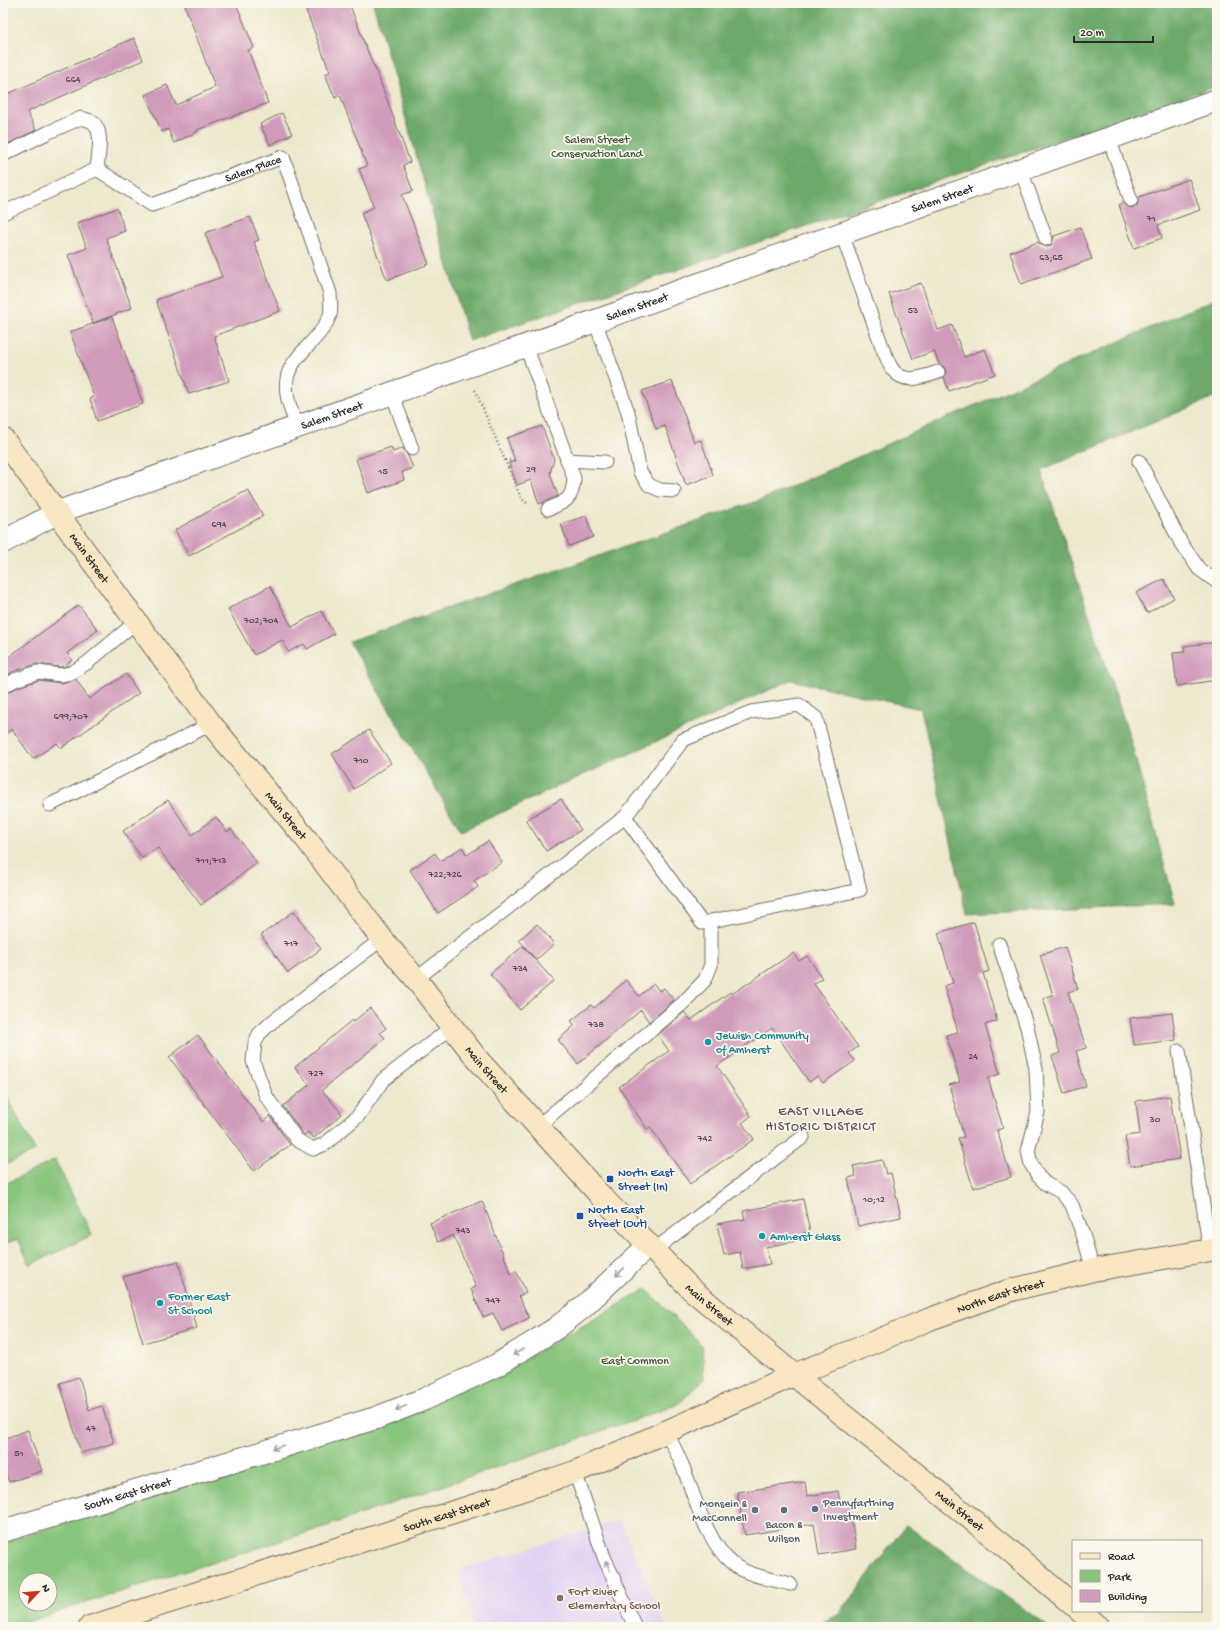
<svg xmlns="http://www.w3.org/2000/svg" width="1220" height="1630" viewBox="0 0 1220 1630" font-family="'Gochi Hand',sans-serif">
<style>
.built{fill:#e3d3f3}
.green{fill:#87c57b;stroke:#597853;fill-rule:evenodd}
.forest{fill:#6daa6b;stroke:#4c6a4b}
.building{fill:#d09abb}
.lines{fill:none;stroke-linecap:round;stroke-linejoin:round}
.service-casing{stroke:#6f6d64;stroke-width:15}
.minor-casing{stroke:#6f6d64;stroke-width:24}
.secondary-casing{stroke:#6f6d64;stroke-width:24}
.path{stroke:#6f6d64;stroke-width:2.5;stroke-dasharray:1 3;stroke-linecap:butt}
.service{stroke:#fff;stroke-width:13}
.minor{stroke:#fff;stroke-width:22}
.secondary{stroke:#f9e7c3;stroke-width:22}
.oneway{stroke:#a0a0a0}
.culture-dot{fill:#0f9aa8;stroke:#fbf7ec;stroke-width:1.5}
.transit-dot{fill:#1a4fb4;stroke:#fbf7ec;stroke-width:1.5}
.service-dot{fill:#5c6f8a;stroke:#fbf7ec;stroke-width:1.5}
.education-dot{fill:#8d6e63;stroke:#fbf7ec;stroke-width:1.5}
.labels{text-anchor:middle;stroke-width:3.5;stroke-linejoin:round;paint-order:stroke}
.number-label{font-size:10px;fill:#54474f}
.park-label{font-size:12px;fill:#475943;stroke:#fbf7ec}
.street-label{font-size:12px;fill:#2b2b2b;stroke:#fbf7ec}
.culture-label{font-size:12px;fill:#0d838f;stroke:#fbf7ec;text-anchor:start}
.transit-label{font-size:12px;fill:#164399;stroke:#fbf7ec;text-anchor:start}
.service-label{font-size:12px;fill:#4e5e75;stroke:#fbf7ec;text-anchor:start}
.education-label{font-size:12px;fill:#785e54;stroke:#fbf7ec;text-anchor:start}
.neighbourhood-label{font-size:13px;letter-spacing:1px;fill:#65525d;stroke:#fbf7ec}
</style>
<rect width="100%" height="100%" fill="#fbf7ec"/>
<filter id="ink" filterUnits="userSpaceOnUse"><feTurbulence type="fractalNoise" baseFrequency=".025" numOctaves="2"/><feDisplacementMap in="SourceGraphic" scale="8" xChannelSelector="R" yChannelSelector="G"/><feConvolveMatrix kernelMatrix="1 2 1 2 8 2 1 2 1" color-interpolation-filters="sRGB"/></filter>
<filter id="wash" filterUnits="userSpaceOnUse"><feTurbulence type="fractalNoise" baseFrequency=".012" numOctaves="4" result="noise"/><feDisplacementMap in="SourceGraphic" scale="16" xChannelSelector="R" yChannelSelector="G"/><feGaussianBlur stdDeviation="0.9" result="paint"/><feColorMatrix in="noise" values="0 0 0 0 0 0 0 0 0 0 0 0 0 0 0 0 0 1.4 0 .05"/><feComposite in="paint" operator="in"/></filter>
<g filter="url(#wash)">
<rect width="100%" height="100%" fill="#eee8ce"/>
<path class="built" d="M 620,1520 L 666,1627 L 475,1627 L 458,1570 Z"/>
<path class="green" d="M 3,1089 L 35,1151 L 3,1166 Z
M 55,1160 L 92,1235 L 30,1265 L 18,1239 L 3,1244 L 3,1185 Z
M 646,1289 L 702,1345 L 704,1379 L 677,1405 L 318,1529 L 10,1627 L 3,1627 L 3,1543 L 206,1478 L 526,1359 ZM 26,1580 L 50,1580 L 50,1604 L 26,1604 Z"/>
<path class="forest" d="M 373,3 L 1217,3 L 1217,86 L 469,341 Z
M 1217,298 L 1217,396 L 1041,470 L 1130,738 L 1175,904 L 967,914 L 921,709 L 791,680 L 461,831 L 349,642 L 763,499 Z
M 906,1525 L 1046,1625 L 1044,1627 L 810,1627 L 838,1615 Z"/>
<g id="blocks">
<path class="building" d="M 184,3 L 236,3 L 254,48 L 248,50 L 268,103 L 197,130 L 197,132 L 174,143 L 168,129 L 162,132 L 145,95 L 167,85 L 176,105 L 215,87 Z
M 303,3 L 349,3 L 373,65 L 374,65 L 410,162 L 403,165 L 413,191 L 402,195 L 429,264 L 387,280 L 361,213 L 374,207 L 359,169 L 367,166 L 340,95 L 335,98 L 325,74 L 330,72 Z
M 134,38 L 143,60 L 27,112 L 36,130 L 3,146 L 3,96 Z
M 282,113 L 292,134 L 270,145 L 260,124 Z
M 1189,179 L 1200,210 L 1158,225 L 1162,238 L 1134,248 L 1119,205 L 1123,203 L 1126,206 L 1133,208 L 1137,205 L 1139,197 Z
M 117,208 L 125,231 L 106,238 L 132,308 L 93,323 L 68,255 L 87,248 L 77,223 Z
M 250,217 L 259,240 L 254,242 L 280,311 L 214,336 L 229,381 L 189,394 L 156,300 L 222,277 L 205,233 Z
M 1080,227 L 1092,259 L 1021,284 L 1010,252 L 1038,242 L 1041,245 L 1048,247 L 1052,244 L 1054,236 Z
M 921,283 L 938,330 L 952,325 L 964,357 L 985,349 L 995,374 L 949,391 L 944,377 L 946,373 L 945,369 L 943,366 L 939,364 L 934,351 L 913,359 L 889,294 Z
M 112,317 L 143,404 L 97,421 L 90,399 L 94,397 L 70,332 Z
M 672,381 L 694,442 L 701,440 L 713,475 L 686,485 L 665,426 L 656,429 L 642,391 Z
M 542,426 L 554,459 L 550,473 L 558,496 L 539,504 L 531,480 L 517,485 L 509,463 L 515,461 L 507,438 Z
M 391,447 L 393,452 L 403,448 L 408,456 L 413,468 L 402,472 L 404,480 L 368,493 L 356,459 Z
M 248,490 L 263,516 L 189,556 L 175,530 Z
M 586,516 L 593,537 L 569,546 L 561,524 Z
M 1164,579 L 1174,598 L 1147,613 L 1136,593 Z
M 270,586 L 292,627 L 321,611 L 334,634 L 307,649 L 304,644 L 288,652 L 282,640 L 254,655 L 228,609 Z
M 79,605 L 98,630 L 67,653 L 72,660 L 67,664 L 67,666 L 60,667 L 36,664 L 12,672 L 3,678 L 3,661 Z
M 1217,642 L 1217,680 L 1177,686 L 1173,653 L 1185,652 L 1184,646 Z
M 126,674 L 139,693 L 61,748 L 57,743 L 33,759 L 12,729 L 3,735 L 3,695 L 18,687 L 39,680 L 61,683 L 76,679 L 89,699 Z
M 369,730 L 391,763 L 354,789 L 332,754 Z
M 561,799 L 581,830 L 546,851 L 526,820 Z
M 168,800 L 192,835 L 216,817 L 227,832 L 231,829 L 257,863 L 201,905 L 158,848 L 142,858 L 123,831 Z
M 488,841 L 502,862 L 474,881 L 478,887 L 438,913 L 410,870 L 435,853 L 440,861 L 462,847 L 467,855 Z
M 294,911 L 321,949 L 288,973 L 261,935 Z
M 974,922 L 989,971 L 983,973 L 997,1021 L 985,1025 L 1000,1074 L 988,1078 L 1003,1128 L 997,1130 L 1011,1177 L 973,1188 L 958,1138 L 964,1137 L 949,1085 L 960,1082 L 946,1035 L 958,1032 L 944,986 L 953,983 L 938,933 Z
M 537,924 L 554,944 L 536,960 L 519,940 Z
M 523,946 L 554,981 L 520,1010 L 490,974 Z
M 1065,947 L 1078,989 L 1068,992 L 1086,1048 L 1076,1051 L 1086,1086 L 1064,1093 L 1052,1056 L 1060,1053 L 1043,998 L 1053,995 L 1040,955 Z
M 793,953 L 799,961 L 807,956 L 822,978 L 814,984 L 858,1047 L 849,1053 L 855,1061 L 823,1083 L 818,1076 L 809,1082 L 772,1028 L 717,1066 L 751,1116 L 742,1123 L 754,1139 L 690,1184 L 650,1127 L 647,1129 L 619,1087 L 669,1051 L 658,1035 L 684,1012 L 691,1020 L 730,992 L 732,994 Z
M 626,980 L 639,996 L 654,984 L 659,991 L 664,988 L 674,1000 L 649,1022 L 641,1010 L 578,1064 L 558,1040 L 575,1025 L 571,1021 L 591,1005 L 594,1008 Z
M 370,1008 L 386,1028 L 380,1033 L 385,1038 L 322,1090 L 342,1114 L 314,1138 L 308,1132 L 304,1135 L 283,1106 L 309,1085 L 295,1067 L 352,1020 L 353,1022 Z
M 1172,1013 L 1176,1040 L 1134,1045 L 1130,1018 Z
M 198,1035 L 263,1122 L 270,1116 L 290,1145 L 254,1171 L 169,1057 Z
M 1170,1096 L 1180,1159 L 1130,1166 L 1125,1136 L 1140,1134 L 1136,1101 Z
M 882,1160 L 886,1174 L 891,1173 L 901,1217 L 858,1226 L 848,1178 L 856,1176 L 853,1166 Z
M 803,1199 L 810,1232 L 803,1233 L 804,1239 L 766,1247 L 770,1264 L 743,1269 L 740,1252 L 724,1255 L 717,1224 L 745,1219 L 743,1211 Z
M 482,1201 L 511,1274 L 516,1271 L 526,1292 L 519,1296 L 529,1318 L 502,1331 L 493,1313 L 483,1317 L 471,1289 L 476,1287 L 453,1235 L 438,1242 L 430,1223 Z
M 178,1261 L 197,1328 L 143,1343 L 123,1277 Z
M 79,1377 L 89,1410 L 102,1406 L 114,1443 L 81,1453 L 60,1383 Z
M 28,1430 L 42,1471 L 9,1482 L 3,1465 L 3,1439 Z
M 805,1482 L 807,1496 L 838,1491 L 841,1506 L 849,1505 L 856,1549 L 819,1555 L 814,1524 L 745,1535 L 737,1492 Z"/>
</g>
</g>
<g filter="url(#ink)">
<use href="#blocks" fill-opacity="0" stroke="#6f6d64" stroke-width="1"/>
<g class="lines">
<g class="service-casing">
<g id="service">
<path d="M 1109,139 L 1131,200"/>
<path d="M 3,155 L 47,133 L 81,118 C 84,119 88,120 91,121 C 105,129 98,156 97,169"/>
<path d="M 1021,170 L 1046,239"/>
<path id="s1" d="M 3,213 L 97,169 L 152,205 L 283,157 L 330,293 C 330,300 332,309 330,315 C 321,340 290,356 287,379 C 284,396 292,411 297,427"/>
<path d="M 842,234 L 884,352 C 887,357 889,365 893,370 C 905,385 923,377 938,372"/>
<path d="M 595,321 L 628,412 L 640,472 L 649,485 L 660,490 L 674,491"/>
<path d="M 526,346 L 574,478 C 573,499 566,502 548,509"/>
<path d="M 392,393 L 412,449"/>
<path d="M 567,460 L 605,462"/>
<path d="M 1139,461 L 1181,543 L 1199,569 L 1217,582"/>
<path d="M 3,687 L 15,680 L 38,672 L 60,675 L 71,673 L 87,663 L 136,622"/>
<path d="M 50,805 L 211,724"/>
<path d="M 382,939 L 272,1022 L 259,1034 L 255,1043 L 253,1061 L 266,1096 L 297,1140 L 313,1149 L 325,1144 L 358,1116 L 383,1080 L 452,1027"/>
<path d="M 999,944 L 1027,1027 L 1036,1069 L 1038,1112 L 1028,1151 L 1031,1164 L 1038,1176 L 1046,1184 L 1061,1192 L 1072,1205 L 1084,1238 L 1093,1270"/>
<path d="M 416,979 L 625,817 L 702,923 L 860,890 L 816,718 L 799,705 L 751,712 L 683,740 L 625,817"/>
<path d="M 1179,1051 L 1210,1250"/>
<path d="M 538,1126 L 682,1004 L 705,980 L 711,965 L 711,921"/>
<path d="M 654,1250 L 803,1137"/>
<path d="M 666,1431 C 672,1443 678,1455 683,1467 C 695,1498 707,1543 733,1564 C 748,1576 772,1579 790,1584"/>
<path d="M 575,1472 L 604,1557 L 635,1627"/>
</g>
</g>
<g class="minor-casing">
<g id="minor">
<path id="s2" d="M 3,542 L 58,512 L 1217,100"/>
<path id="s3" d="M 3,1531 L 376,1418 L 425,1399 L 497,1365 L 555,1329 L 582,1308 L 649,1245"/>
</g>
</g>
<g class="secondary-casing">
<g id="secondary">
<path id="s4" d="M 3,439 L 211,724 L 307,840 L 382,939 L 416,979 L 452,1027 L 479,1061 L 598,1193 L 691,1289 L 794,1375 L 1008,1549 L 1073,1605"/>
<path d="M 1080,1611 L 1099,1627"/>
<path id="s5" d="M 90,1627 L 504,1496 L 575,1472 L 794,1375 L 930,1319 L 1008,1291 L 1093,1270 L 1217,1249"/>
</g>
</g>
<path class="path" d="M 475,390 L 521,498 L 528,504
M 505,460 L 515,461"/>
<use href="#service" class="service"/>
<use href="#minor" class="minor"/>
<use href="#secondary" class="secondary"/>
</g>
<defs><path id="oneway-shaft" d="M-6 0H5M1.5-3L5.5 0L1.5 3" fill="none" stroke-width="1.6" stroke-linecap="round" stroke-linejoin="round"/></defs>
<g class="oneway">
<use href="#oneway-shaft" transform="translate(620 1272) rotate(137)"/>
<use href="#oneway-shaft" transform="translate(518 1352) rotate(148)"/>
<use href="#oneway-shaft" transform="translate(401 1408) rotate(159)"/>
<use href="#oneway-shaft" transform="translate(278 1447) rotate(163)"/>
<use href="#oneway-shaft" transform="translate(608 1566) rotate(-114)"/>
</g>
</g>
<g class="culture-dot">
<circle cx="708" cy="1042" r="4"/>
<circle cx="762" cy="1236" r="4"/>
<circle cx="160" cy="1303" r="4"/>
</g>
<g class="transit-dot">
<rect x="606" y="1175" width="8" height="8" rx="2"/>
<rect x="576" y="1212" width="8" height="8" rx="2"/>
</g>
<g class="service-dot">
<circle cx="815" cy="1509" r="4"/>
<circle cx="755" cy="1510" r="4"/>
<circle cx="784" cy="1510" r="4"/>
</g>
<circle class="education-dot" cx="560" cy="1598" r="4"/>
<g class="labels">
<g class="number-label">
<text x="73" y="82">664</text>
<text x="1151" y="221">71</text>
<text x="1051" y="260">63;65</text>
<text x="913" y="313">53</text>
<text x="531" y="472">29</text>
<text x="383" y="474">15</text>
<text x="219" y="527">694</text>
<text x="261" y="623">702;704</text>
<text x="71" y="719">699;707</text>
<text x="361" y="763">710</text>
<text x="211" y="863">711;713</text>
<text x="445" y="877">722;726</text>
<text x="291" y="946">717</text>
<text x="520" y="971">734</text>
<text x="596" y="1027">738</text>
<text x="973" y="1059">24</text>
<text x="316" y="1076">727</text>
<text x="1155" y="1122">30</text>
<text x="705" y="1141">742</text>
<text x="874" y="1202">10;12</text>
<text x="463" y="1233">743</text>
<text x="493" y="1303">747</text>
<text x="91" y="1431">47</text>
<text x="19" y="1456">51</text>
</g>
<g class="park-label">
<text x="597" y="143">Salem Street<tspan x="597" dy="14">Conservation Land</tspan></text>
<text x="635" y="1364">East Common</text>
</g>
<g class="street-label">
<text dy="4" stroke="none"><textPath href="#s1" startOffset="277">Salem Place</textPath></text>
<text dy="4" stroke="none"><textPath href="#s2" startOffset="1001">Salem Street</textPath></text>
<text dy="4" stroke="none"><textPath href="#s2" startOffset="677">Salem Street</textPath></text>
<text dy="4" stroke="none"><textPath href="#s2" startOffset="353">Salem Street</textPath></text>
<text dy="4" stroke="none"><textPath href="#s4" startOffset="147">Main Street</textPath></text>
<text dy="4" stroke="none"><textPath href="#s4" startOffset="471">Main Street</textPath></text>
<text dy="4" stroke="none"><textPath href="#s4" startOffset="795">Main Street</textPath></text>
<text dy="4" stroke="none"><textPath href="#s5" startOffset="970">North East Street</textPath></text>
<text dy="4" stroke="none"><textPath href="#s4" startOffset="1119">Main Street</textPath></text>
<text dy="4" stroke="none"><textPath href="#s3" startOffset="130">South East Street</textPath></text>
<text dy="4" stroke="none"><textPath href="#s4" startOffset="1443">Main Street</textPath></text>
<text dy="4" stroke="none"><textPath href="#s5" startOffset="374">South East Street</textPath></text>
</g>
<g class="culture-label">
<text x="716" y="1039">Jewish Community<tspan x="716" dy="14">of Amherst</tspan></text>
<text x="770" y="1240">Amherst Glass</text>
<text x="168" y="1300">Former East<tspan x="168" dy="14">St School</tspan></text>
</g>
<g class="transit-label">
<text x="618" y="1176">North East<tspan x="618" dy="14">Street (In)</tspan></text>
<text x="588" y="1213">North East<tspan x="588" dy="14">Street (Out)</tspan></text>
</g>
<g class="service-label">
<text x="823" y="1506">Pennyfarthing<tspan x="823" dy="14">Investment</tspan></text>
<text x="747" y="1507" text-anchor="end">Monsein &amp;<tspan x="747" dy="14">MacConnell</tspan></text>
<text x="784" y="1528" text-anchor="middle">Bacon &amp;<tspan x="784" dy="14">Wilson</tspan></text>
</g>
<g class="education-label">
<text x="568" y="1595">Fort River<tspan x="568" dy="14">Elementary School</tspan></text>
</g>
<g class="neighbourhood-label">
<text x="821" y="1115">EAST VILLAGE<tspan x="821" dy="15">HISTORIC DISTRICT</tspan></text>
</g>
</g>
<rect width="1220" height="1630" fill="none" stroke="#fbf7ec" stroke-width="16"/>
<rect x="1072" y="1540" width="130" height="72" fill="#fbf7ec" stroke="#a8a59f"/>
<rect x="1080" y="1553" width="20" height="6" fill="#f9e7c3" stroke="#a8a59f"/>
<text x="1108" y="1560" font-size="12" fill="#2b2b2b">Road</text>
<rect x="1080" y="1570" width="20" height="12" fill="#87c57b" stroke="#a8a59f"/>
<text x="1108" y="1580" font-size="12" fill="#2b2b2b">Park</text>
<rect x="1080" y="1590" width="20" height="12" fill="#d09abb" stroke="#a8a59f"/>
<text x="1108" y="1600" font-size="12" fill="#2b2b2b">Building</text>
<g transform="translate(38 1592) rotate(64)"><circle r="19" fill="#fbf7ec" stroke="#a8a59f"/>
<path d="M0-3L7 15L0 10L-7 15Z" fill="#c8321e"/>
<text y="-6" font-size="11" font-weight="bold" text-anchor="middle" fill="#2b2b2b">N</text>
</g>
<path d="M1074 36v6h79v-6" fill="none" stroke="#2b2b2b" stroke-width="2"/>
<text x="1080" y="36" font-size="12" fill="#2b2b2b" stroke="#fbf7ec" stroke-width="3" paint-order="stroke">20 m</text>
</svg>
